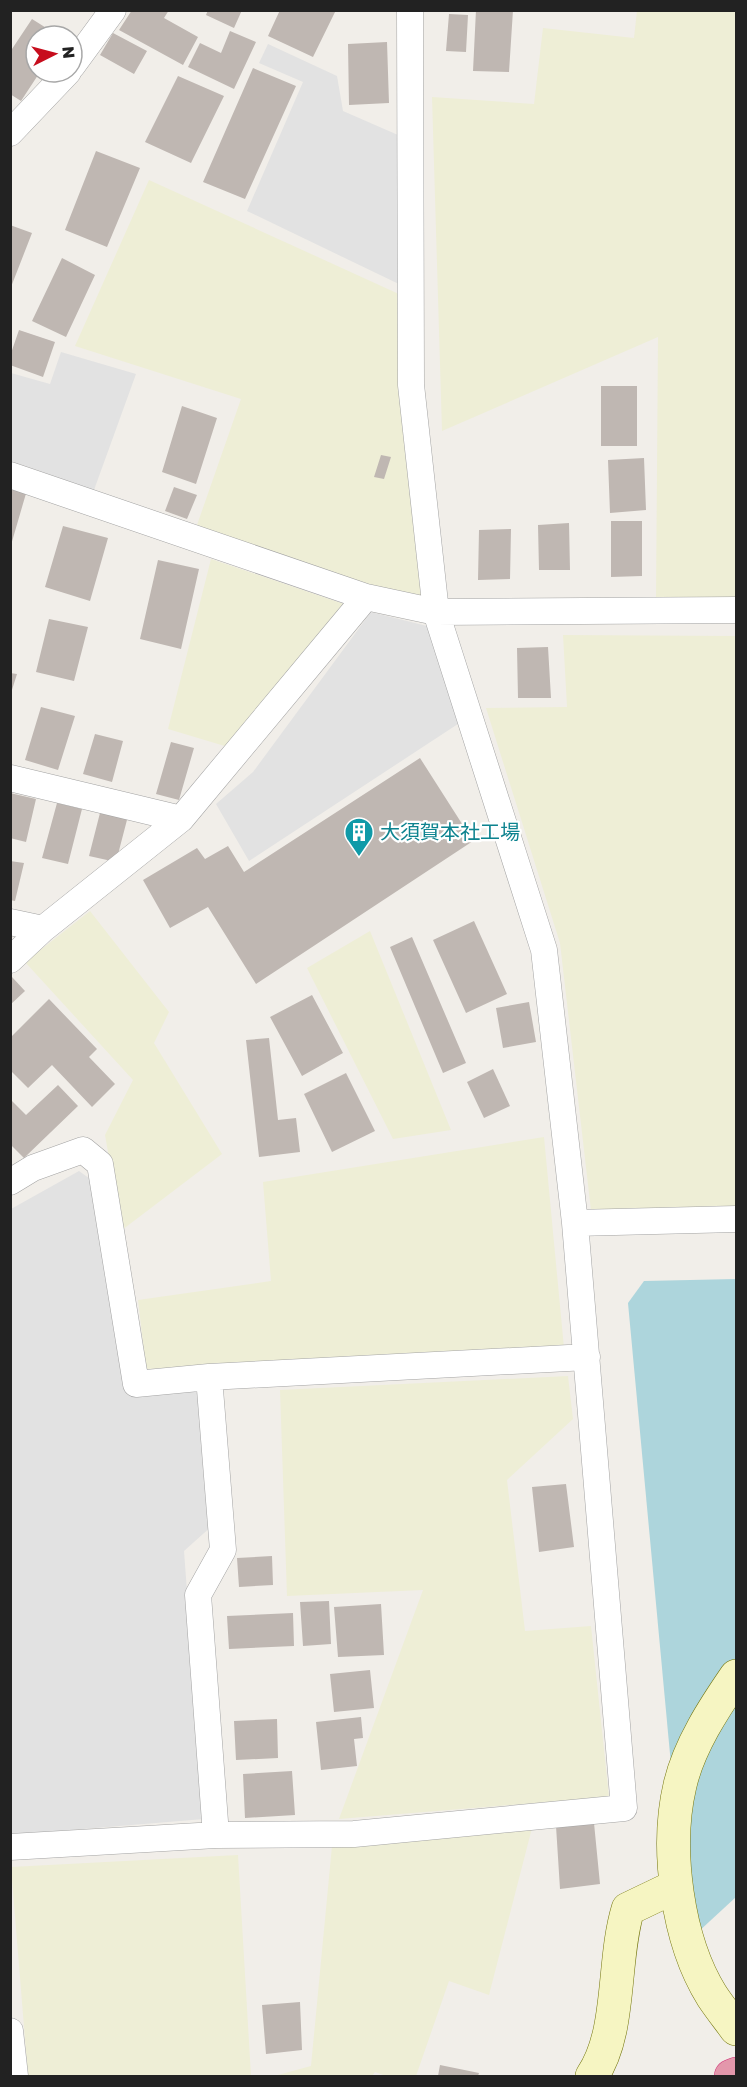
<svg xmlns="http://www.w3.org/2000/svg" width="747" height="2087" viewBox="0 0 747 2087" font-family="'Golos Text','Noto Sans JP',sans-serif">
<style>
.farmland{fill:#eeeed6}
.parking{fill:#e2e2e2}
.water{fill:#add5dc}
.building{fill:#bfb7b2}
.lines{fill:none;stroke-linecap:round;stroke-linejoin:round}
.street-casing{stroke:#a3a3a3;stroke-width:27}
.secondary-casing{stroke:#73750c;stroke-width:34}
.highway-casing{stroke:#d13478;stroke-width:34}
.street{stroke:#fff;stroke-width:26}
.secondary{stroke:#f6f5c2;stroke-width:33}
.highway{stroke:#e397ab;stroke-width:33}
.labels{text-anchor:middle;stroke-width:4.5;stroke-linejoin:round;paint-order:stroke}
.culture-label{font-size:20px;fill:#0d838f;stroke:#fff;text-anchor:start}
</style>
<rect width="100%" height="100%" fill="#f1eee9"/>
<path class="farmland" d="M 637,11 L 736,11 L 736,602 L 656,599 L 658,337 L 442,431 L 432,97 L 534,104 L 543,28 L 634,38 Z
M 149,180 L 401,295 L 429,604 L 366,585 L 197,525 L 241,399 L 75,346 Z
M 211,559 L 344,604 L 228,747 L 168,729 Z
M 563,635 L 736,636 L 736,1213 L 592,1219 L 560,943 L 486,708 L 567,707 Z
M 90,911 L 169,1012 L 154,1043 L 222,1154 L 122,1230 L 105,1135 L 133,1080 L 25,962 Z
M 370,931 L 451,1130 L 393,1139 L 307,968 Z
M 544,1137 L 564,1348 L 146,1369 L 138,1300 L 271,1281 L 263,1182 Z
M 568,1376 L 573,1419 L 507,1480 L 525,1631 L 591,1626 L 609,1797 L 339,1819 L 423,1590 L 287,1596 L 280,1390 Z
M 532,1828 L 489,1995 L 449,1981 L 416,2076 L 386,2076 L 375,2072 L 372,2076 L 274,2076 L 311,2066 L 332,1846 Z
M 238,1855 L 251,2076 L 28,2076 L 11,1867 Z"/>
<path class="parking" d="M 268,44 L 337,76 L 343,111 L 398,135 L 403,286 L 247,211 L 303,82 L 259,63 Z
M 61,352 L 136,374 L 94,490 L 11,461 L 11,373 L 50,384 Z
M 371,612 L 435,628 L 464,720 L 249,861 L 216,804 L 253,772 Z
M 79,1171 L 93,1181 L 127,1395 L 193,1389 L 203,1399 L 213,1525 L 184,1551 L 204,1819 L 11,1835 L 11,1209 Z"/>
<path class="water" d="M 736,1279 L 736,1897 L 697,1933 L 673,1786 L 628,1303 L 644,1281 Z"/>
<path class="building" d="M 132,10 L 169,10 L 164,18 L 198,37 L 183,65 L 119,30 Z
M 208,10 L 242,10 L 234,28 L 206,15 Z
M 280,10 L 336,10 L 313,57 L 268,36 Z
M 476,10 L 513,10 L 509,72 L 473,71 Z
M 449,14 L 468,15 L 466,52 L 446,51 Z
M 32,19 L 59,36 L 36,36 L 36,72 L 40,72 L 21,101 L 10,94 L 10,52 Z
M 230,31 L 256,42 L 234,89 L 188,67 L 200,43 L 221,53 Z
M 113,33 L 147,51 L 134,74 L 100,55 Z
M 387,42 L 389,103 L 349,105 L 348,44 Z
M 253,68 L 296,86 L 245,199 L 203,182 Z
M 178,76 L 224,96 L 191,163 L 145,142 Z
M 96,151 L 140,168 L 107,247 L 65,230 Z
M 10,225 L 32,233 L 11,287 L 10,287 Z
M 62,258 L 95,275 L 66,337 L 32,321 Z
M 19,330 L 55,342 L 43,377 L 10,365 L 10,356 Z
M 601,386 L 637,386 L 637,446 L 601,446 Z
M 182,406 L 217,418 L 196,484 L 162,472 Z
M 381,455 L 391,457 L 384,479 L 374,477 Z
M 644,458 L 646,510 L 610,513 L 608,460 Z
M 10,486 L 27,490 L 11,545 L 10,545 Z
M 174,487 L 197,495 L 187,519 L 165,511 Z
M 611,521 L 642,521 L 642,576 L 611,577 Z
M 569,523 L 570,570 L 539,570 L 538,525 Z
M 63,526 L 108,538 L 90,601 L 45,587 Z
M 511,529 L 510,579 L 478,580 L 479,530 Z
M 158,560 L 199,569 L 181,649 L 140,639 Z
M 49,619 L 88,627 L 74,681 L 36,672 Z
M 548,647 L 551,698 L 518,698 L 517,648 Z
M 10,673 L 17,674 L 11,693 L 10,693 Z
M 41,707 L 75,716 L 58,770 L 25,760 Z
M 95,734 L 123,741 L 112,782 L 83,774 Z
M 171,742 L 194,748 L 179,800 L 156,794 Z
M 420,758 L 473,841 L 256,984 L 208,907 L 170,928 L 143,880 L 197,848 L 205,859 L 228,846 L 244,872 Z
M 10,793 L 36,799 L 26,842 L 10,838 Z
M 57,803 L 82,809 L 68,864 L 42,858 Z
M 101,809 L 128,816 L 116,862 L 89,856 Z
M 10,861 L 24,863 L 15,901 L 10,900 Z
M 474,921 L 507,994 L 466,1013 L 433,940 Z
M 412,937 L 466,1063 L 443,1073 L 390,947 Z
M 12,977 L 25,991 L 10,1005 L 10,979 Z
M 312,995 L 343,1053 L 302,1076 L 270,1017 Z
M 49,999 L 97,1049 L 89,1057 L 115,1084 L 92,1107 L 52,1065 L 28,1088 L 10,1070 L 10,1038 Z
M 529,1002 L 536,1042 L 503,1048 L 496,1008 Z
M 269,1038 L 278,1120 L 296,1118 L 300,1152 L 259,1157 L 246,1040 Z
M 493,1069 L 510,1106 L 484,1118 L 467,1082 Z
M 346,1073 L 375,1131 L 332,1152 L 304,1094 Z
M 58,1085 L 78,1106 L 24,1158 L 10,1144 L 10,1099 L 26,1115 Z
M 566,1484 L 574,1547 L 539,1552 L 532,1487 Z
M 272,1556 L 273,1585 L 239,1587 L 237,1558 Z
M 329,1601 L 331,1644 L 303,1646 L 300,1602 Z
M 381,1604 L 384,1655 L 338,1657 L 334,1607 Z
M 293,1613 L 294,1646 L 229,1649 L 227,1616 Z
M 370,1670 L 374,1708 L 334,1712 L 330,1674 Z
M 361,1717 L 363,1738 L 354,1739 L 357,1766 L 321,1770 L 316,1722 Z
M 277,1719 L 278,1758 L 236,1760 L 234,1721 Z
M 292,1771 L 295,1815 L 245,1818 L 243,1774 Z
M 594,1823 L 600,1884 L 560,1889 L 556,1826 Z
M 300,2002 L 302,2050 L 266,2054 L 262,2005 Z
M 440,2065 L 479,2073 L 478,2076 L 438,2076 Z"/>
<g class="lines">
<g class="street-casing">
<path id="street" d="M 72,66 L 113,10
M 10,133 L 68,72
M 10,475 L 366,597 L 436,612 L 411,385 L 410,10
M 736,610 L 436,612 L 544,950 L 575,1223 L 736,1219
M 10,778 L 181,819
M 10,922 L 43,929
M 10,960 L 43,929 L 181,819 L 366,597
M 10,1182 L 33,1168 L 83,1150 L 100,1164 L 136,1384 L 209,1377 L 223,1550 L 198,1595 L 216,1835 L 10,1847
M 209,1377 L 587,1357
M 216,1835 L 354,1834 L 624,1808 L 575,1223
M 10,2031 L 15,2076"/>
</g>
<g class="secondary-casing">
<path id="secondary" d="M 736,1676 C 714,1708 689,1746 680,1785 C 665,1848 677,1940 712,1996 C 720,2008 728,2018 736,2029
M 592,2076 C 622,2032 612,1961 628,1909 L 676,1886"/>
</g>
<g class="highway-casing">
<path id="highway" d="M 731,2076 L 736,2074"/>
</g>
<use href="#street" class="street"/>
<use href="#secondary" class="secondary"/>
<use href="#highway" class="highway"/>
</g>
<defs>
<g id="building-pin" transform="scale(1.5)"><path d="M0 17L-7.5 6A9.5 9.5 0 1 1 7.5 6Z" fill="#0f9aa8" stroke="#fff"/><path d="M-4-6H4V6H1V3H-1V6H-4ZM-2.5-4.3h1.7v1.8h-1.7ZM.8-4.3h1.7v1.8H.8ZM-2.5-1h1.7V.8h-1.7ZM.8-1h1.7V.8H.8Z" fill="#fff"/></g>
</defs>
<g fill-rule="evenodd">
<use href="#building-pin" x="359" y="832"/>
</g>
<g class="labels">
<g class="culture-label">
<text x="380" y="839">大須賀本社工場</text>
</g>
</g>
<rect width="747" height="2087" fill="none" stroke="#222222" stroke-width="24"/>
<g transform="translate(54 54) rotate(84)"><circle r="28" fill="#ffffff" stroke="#a7a7a7" stroke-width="1.5"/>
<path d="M0-4.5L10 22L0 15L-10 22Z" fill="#c70d1d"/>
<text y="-9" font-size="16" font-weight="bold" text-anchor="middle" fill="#222222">N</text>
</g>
</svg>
